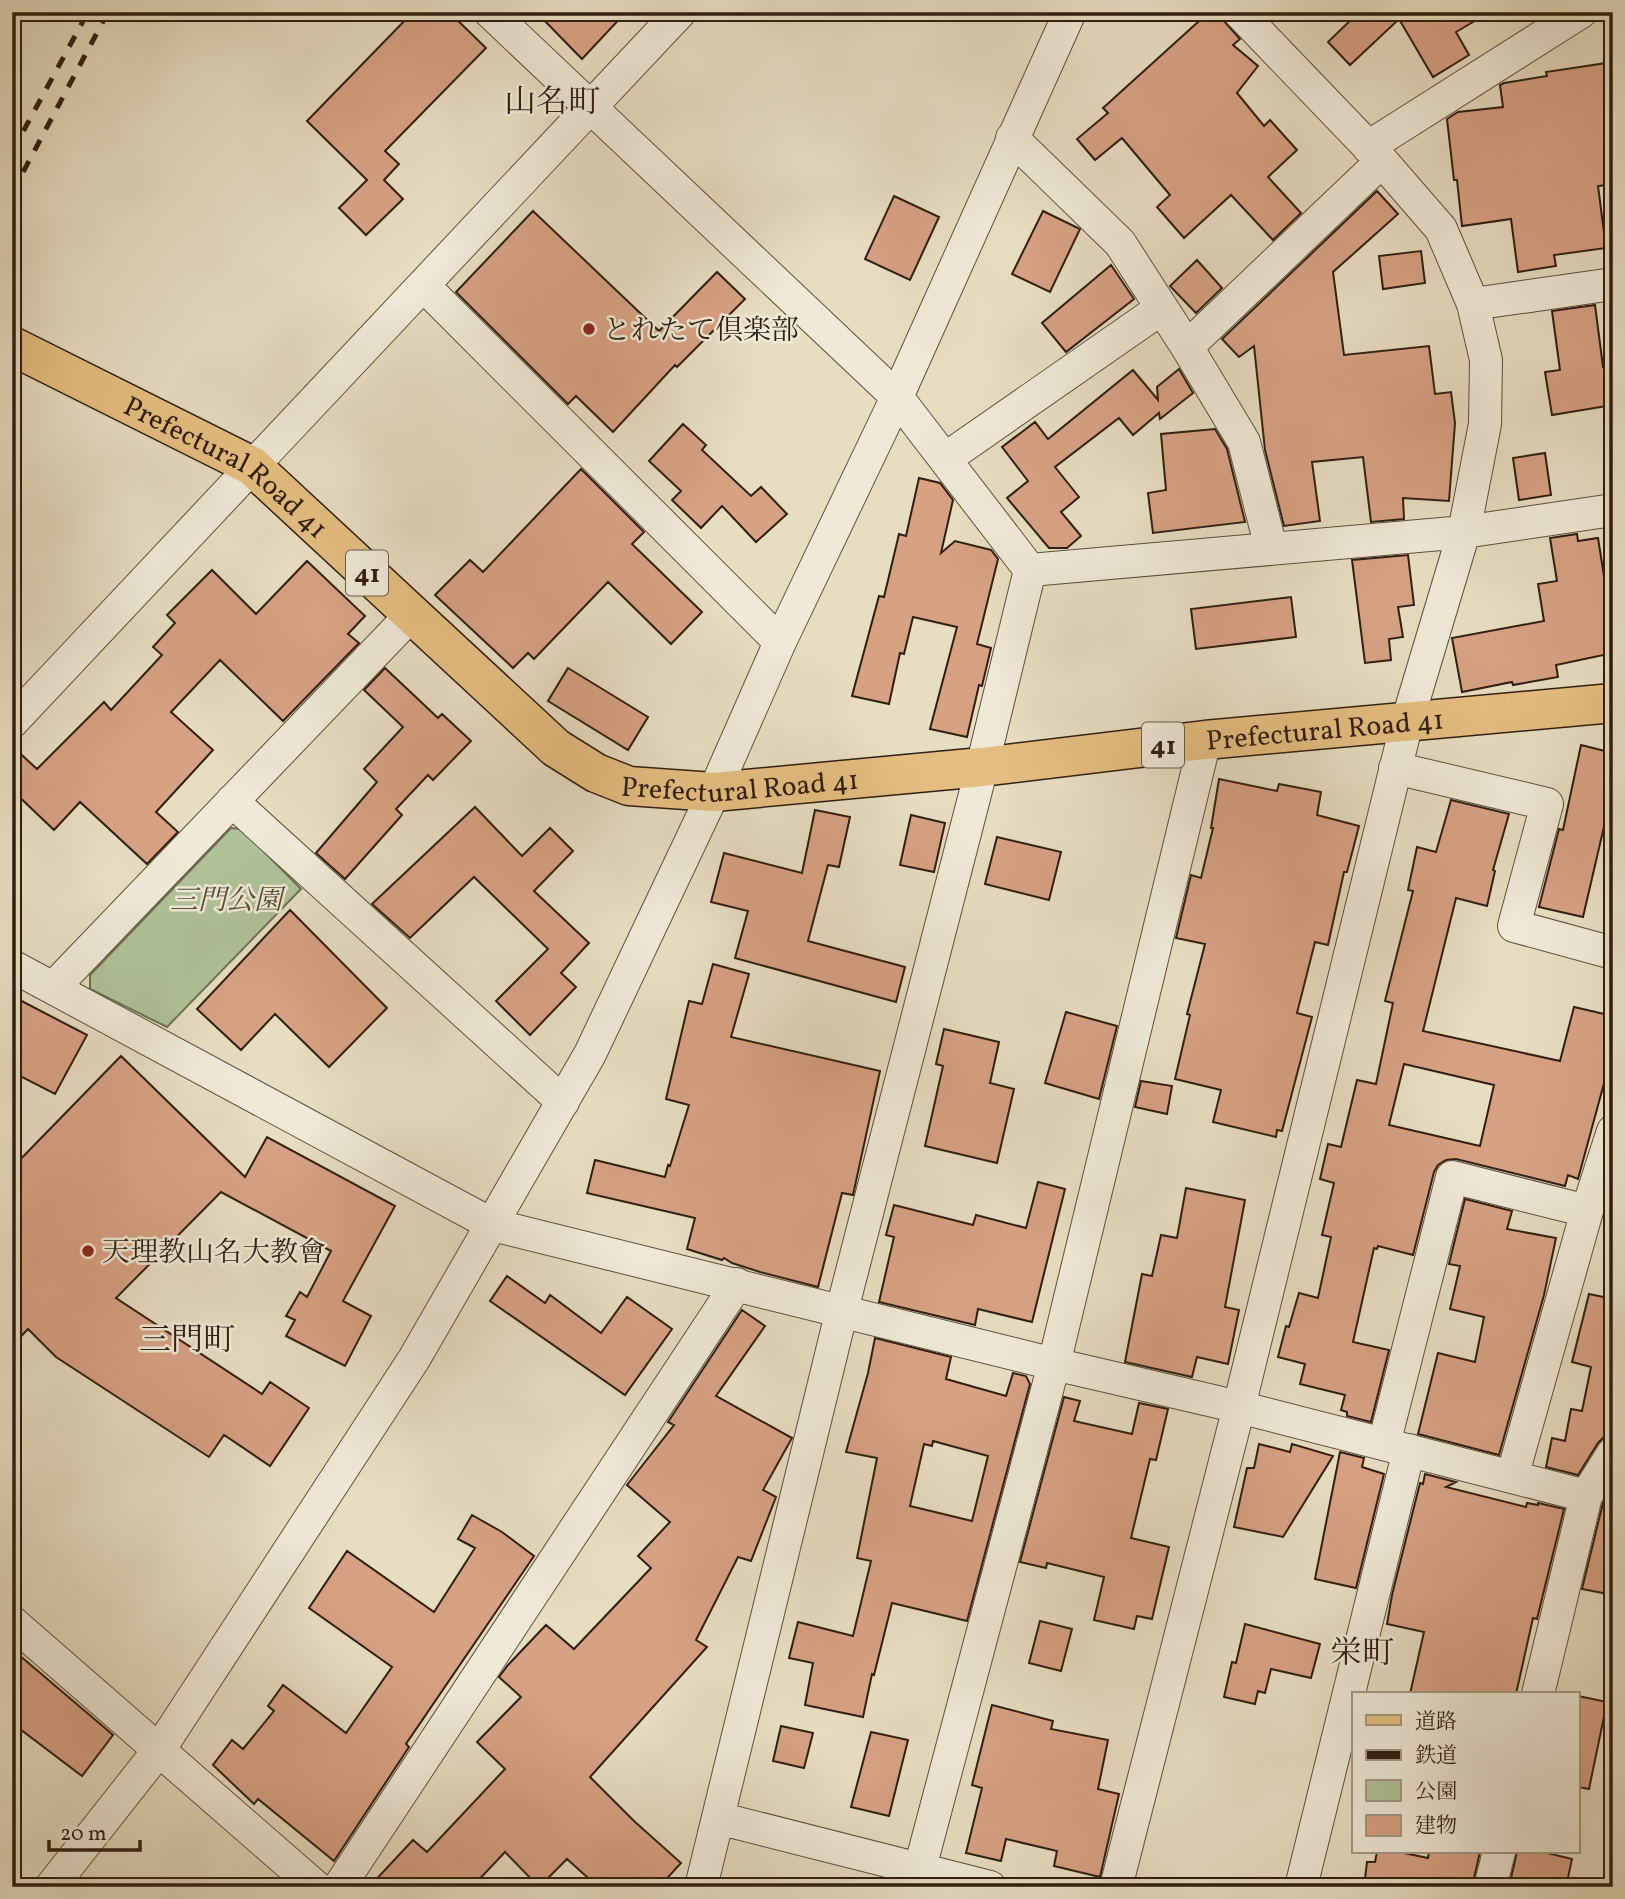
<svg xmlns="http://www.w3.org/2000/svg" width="1625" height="1899" viewBox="0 0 1625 1899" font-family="Vollkorn,'Noto Serif JP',serif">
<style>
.green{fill:#afc297;stroke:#707054;stroke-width:2}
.building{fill:#d7a184;stroke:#301e10;stroke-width:2;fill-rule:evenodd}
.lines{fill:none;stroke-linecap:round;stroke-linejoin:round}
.minor-casing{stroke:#5e4e3c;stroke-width:34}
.major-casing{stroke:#301e10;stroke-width:41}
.minor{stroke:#efe9d7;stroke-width:32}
.major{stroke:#e4be80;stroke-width:38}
.rail{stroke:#301e10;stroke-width:5;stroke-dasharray:12 12;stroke-linecap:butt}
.poi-dot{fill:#8f2418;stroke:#efe9d7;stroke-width:2.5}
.labels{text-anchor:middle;stroke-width:5;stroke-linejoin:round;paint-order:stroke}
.shield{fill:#efe9d7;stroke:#695b4c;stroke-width:2}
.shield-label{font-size:26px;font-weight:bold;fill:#301e10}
.poi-label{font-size:28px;fill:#301e10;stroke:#efe9d7;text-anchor:start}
.street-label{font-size:28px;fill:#301e10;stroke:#efe9d7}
.park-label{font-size:28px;font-style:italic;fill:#564f38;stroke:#efe9d7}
.quarter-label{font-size:32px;fill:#301e10;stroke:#efe9d7}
</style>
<rect width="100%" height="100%" fill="#e7ddc1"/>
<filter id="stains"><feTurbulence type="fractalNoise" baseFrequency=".00286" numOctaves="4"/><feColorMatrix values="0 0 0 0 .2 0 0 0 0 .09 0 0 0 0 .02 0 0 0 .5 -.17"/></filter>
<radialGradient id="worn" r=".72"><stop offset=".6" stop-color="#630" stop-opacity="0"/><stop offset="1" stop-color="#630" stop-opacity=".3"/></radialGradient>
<path class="green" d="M 231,828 L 242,829 L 301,889 L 167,1027 L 90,989 L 90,975 Z"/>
<path class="building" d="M 413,12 L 449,12 L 486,48 L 385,151 L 399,164 L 384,180 L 403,199 L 366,235 L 339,208 L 367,180 L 307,121 Z
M 536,12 L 626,12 L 582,59 Z
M 1209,12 L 1216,12 L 1240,39 L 1233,45 L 1258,66 L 1237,93 L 1264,126 L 1270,120 L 1297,150 L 1268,177 L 1301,213 L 1273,240 L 1231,195 L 1184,238 L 1157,207 L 1170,195 L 1122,138 L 1095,160 L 1077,139 L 1108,113 L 1103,108 Z
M 1359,12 L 1490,12 L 1456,32 L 1469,55 L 1433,77 L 1399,19 L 1350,65 L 1328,42 Z
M 1613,62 L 1613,184 L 1598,186 L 1606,248 L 1554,255 L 1556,266 L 1518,272 L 1511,219 L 1462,226 L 1457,180 L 1454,180 L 1447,119 L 1458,112 L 1503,107 L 1500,85 L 1504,83 L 1547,76 L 1546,72 Z
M 1377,191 L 1398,214 L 1333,272 L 1344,355 L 1429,346 L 1435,394 L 1451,392 L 1455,423 L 1449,501 L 1403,498 L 1404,519 L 1371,522 L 1363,457 L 1312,462 L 1320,521 L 1284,526 L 1265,450 L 1254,346 L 1239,357 L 1222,339 Z
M 894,196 L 939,217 L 910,280 L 865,259 Z
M 533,211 L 659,331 L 717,272 L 745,299 L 677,367 L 675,365 L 613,432 L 576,396 L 568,404 L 456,292 Z
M 1043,211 L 1080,229 L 1050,292 L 1012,274 Z
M 1421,251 L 1425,283 L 1383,289 L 1379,256 Z
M 1197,260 L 1222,288 L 1196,313 L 1170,286 Z
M 1111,265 L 1134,299 L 1066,352 L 1042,323 Z
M 1595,305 L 1603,367 L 1613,366 L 1613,405 L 1552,415 L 1545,372 L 1560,370 L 1552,311 Z
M 1179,369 L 1193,393 L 1160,419 L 1159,413 L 1133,435 L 1119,418 L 1055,467 L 1079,497 L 1061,512 L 1081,536 L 1067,548 L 1049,548 L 1007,498 L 1028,481 L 1002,447 L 1035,422 L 1048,439 L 1133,370 L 1158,400 L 1157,387 Z
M 683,424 L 706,445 L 702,450 L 751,496 L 761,487 L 787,514 L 756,542 L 722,506 L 701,528 L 672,500 L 681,491 L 649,461 Z
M 1215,429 L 1227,449 L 1245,522 L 1153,533 L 1148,493 L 1166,490 L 1161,434 Z
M 1545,453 L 1551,495 L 1519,500 L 1513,458 Z
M 581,469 L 644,532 L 632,544 L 702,612 L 671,644 L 608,582 L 534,659 L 528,653 L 513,668 L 435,595 L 470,560 L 483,572 Z
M 919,478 L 940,483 L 953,500 L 941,553 L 955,541 L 991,550 L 998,559 L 977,644 L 991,648 L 982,686 L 979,685 L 967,737 L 930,729 L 957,627 L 913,617 L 904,654 L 900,653 L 889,704 L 852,696 L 879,596 L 884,597 L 899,534 L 906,536 Z
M 1577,534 L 1578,541 L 1598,538 L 1609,608 L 1613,607 L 1613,653 L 1556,665 L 1558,677 L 1513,685 L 1512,682 L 1462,692 L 1452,638 L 1544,621 L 1538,584 L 1557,581 L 1550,538 Z
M 1408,555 L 1414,605 L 1398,607 L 1403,637 L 1389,639 L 1391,660 L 1365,663 L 1352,560 Z
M 307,561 L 365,616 L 348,634 L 359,643 L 283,721 L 220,660 L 171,712 L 213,750 L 156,812 L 178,832 L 147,864 L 80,802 L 54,830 L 12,790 L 12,746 L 37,769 L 104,702 L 111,710 L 162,655 L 153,647 L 175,623 L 167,615 L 212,570 L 256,614 Z
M 1291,597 L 1296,637 L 1196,649 L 1191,609 Z
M 385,668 L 438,718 L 442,714 L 471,741 L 433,780 L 428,775 L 396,809 L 402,815 L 345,879 L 316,853 L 377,782 L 364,769 L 403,727 L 364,690 Z
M 568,668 L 648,717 L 628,750 L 548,701 Z
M 1581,745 L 1613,753 L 1613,802 L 1608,819 L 1606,818 L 1583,917 L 1539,907 L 1559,829 L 1563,830 Z
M 1219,779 L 1277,791 L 1279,784 L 1321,792 L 1317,815 L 1359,826 L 1347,872 L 1344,872 L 1328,945 L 1315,942 L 1297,1013 L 1312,1017 L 1282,1131 L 1277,1130 L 1276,1137 L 1213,1122 L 1221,1090 L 1175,1079 L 1190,1015 L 1187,1014 L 1205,944 L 1176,938 L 1191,875 L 1201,878 L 1213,828 L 1211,828 Z
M 1451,800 L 1509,814 L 1493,870 L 1495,871 L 1487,906 L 1456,898 L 1423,1031 L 1560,1061 L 1574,1007 L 1613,1016 L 1613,1066 L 1609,1065 L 1578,1179 L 1568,1175 L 1565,1186 L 1456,1159 L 1446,1160 L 1438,1165 L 1434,1172 L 1413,1255 L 1378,1246 L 1377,1249 L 1374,1248 L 1353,1342 L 1389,1350 L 1371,1422 L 1347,1416 L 1347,1412 L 1341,1410 L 1345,1395 L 1300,1384 L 1305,1364 L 1278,1357 L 1286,1326 L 1289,1327 L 1299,1293 L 1318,1298 L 1331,1237 L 1322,1235 L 1334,1183 L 1320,1179 L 1328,1144 L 1341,1147 L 1357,1080 L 1376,1084 L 1393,1003 L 1385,1001 L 1413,891 L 1408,890 L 1417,847 L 1436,852 ZM 1404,1064 L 1494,1085 L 1480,1146 L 1389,1125 Z
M 475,807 L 522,856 L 550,828 L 573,851 L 534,891 L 589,943 L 561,973 L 576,987 L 530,1035 L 496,1001 L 548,949 L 474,877 L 410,938 L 372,904 Z
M 815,810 L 850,817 L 839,867 L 828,865 L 808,941 L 905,967 L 896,1002 L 735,958 L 748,911 L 711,902 L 724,853 L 802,873 Z
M 911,815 L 945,823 L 934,872 L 900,865 Z
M 997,837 L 1061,852 L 1049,900 L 985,884 Z
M 290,910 L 387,1008 L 329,1067 L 275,1014 L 241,1050 L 197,1009 Z
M 713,964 L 749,974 L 731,1037 L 880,1071 L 853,1195 L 842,1193 L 818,1287 L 760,1272 L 732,1263 L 724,1258 L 722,1260 L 687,1249 L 695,1218 L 587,1193 L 595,1160 L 665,1177 L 668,1165 L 670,1166 L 689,1105 L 666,1099 L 689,1001 L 702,1004 Z
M 12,996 L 87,1035 L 55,1094 L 12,1072 Z
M 1066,1012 L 1117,1026 L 1099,1099 L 1045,1083 Z
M 944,1029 L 999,1042 L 990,1083 L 1014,1089 L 997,1163 L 925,1146 L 943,1066 L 936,1064 Z
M 121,1056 L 245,1177 L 267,1137 L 395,1206 L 343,1301 L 371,1316 L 345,1366 L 286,1336 L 295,1320 L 286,1316 L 300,1292 L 307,1297 L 331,1251 L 221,1192 L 116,1298 L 262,1394 L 270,1382 L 309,1408 L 270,1466 L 224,1435 L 209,1457 L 56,1357 L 28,1329 L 12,1346 L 12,1168 Z
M 1141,1081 L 1172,1086 L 1167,1114 L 1135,1107 Z
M 1038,1182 L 1065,1189 L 1032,1322 L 978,1309 L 975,1325 L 879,1302 L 894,1237 L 886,1235 L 894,1205 L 973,1225 L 976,1215 L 1026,1228 Z
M 1186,1188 L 1245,1200 L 1225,1307 L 1239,1310 L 1228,1364 L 1197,1357 L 1192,1377 L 1125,1362 L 1142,1274 L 1152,1276 L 1161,1235 L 1177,1238 Z
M 1465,1199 L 1512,1211 L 1507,1229 L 1556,1238 L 1544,1295 L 1499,1455 L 1418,1434 L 1438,1353 L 1475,1362 L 1484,1317 L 1450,1309 L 1460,1266 L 1449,1264 Z
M 507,1276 L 545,1303 L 550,1295 L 601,1333 L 627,1297 L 672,1329 L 625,1395 L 490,1301 Z
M 1589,1294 L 1613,1299 L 1609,1317 L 1613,1317 L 1613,1435 L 1604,1437 L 1598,1443 L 1578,1475 L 1546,1467 L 1552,1438 L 1565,1441 L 1571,1409 L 1582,1411 L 1591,1367 L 1572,1362 Z
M 742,1310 L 765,1326 L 716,1396 L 792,1438 L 763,1490 L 776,1497 L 751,1561 L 738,1557 L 696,1640 L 707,1647 L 590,1777 L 634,1821 L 681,1863 L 659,1887 L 598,1887 L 567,1859 L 539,1887 L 505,1852 L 472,1887 L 369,1887 L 413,1840 L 427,1852 L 505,1769 L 477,1742 L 521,1697 L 499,1677 L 508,1665 L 546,1625 L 574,1649 L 651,1568 L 638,1556 L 670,1522 L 627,1485 L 674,1425 L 668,1422 Z
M 875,1338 L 951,1357 L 946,1379 L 1006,1396 L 1013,1373 L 1026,1376 L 1030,1384 L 967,1621 L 892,1603 L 874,1675 L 872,1674 L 863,1717 L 805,1705 L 813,1663 L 789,1658 L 798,1622 L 853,1636 L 871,1561 L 857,1558 L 877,1458 L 846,1452 L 868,1373 ZM 933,1441 L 988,1456 L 972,1521 L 910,1506 L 924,1444 L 932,1446 Z
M 1064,1397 L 1080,1401 L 1074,1421 L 1132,1434 L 1139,1403 L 1168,1409 L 1156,1460 L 1150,1459 L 1131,1538 L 1169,1547 L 1152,1619 L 1137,1616 L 1134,1629 L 1094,1620 L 1104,1577 L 1047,1563 L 1046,1568 L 1020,1562 Z
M 1259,1444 L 1290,1452 L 1292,1444 L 1333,1456 L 1283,1537 L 1234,1527 L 1247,1468 L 1254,1468 Z
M 1340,1452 L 1364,1458 L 1362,1467 L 1384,1474 L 1356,1588 L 1315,1579 Z
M 1425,1474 L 1456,1482 L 1446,1487 L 1526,1507 L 1527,1503 L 1538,1505 L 1538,1503 L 1564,1509 L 1537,1619 L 1533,1618 L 1516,1694 L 1410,1694 L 1424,1632 L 1387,1624 L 1392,1595 L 1420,1483 L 1423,1484 Z
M 1613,1488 L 1613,1595 L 1582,1589 L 1603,1503 Z
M 472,1515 L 502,1532 L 534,1556 L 406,1744 L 409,1747 L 334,1861 L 258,1799 L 254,1804 L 213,1765 L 232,1740 L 243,1749 L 274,1711 L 268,1706 L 283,1685 L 346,1733 L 392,1667 L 309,1608 L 347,1551 L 434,1612 L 475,1548 L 458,1539 Z
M 1040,1621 L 1072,1629 L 1061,1671 L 1029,1663 Z
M 1245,1624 L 1320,1644 L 1311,1678 L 1271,1669 L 1265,1693 L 1258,1691 L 1255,1704 L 1224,1697 L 1232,1662 L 1236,1663 Z
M 12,1649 L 113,1735 L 82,1776 L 12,1723 Z
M 1578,1696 L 1607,1702 L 1589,1789 L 1578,1787 Z
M 992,1705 L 1053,1721 L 1051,1729 L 1108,1740 L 1098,1789 L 1119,1794 L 1100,1877 L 1054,1866 L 1057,1851 L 1006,1839 L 1001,1861 L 966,1853 L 982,1788 L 972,1785 Z
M 781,1726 L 813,1733 L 804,1768 L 773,1761 Z
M 871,1732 L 908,1740 L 889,1816 L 851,1807 Z
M 1377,1852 L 1399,1852 L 1428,1858 L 1429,1852 L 1480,1852 L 1472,1887 L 1364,1887 L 1367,1862 L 1375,1862 Z
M 1517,1852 L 1543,1852 L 1572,1859 L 1566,1887 L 1509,1887 Z"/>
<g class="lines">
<g class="minor-casing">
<path id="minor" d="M 490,12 L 897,397 L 1030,570
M 1012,138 L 1120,243 L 1187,347 L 1244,442 L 1271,548
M 1368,147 L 1581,12
M 423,285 L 780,642
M 1473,304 L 1613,284
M 1187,347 L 1382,161
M 945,459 L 1162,308
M 1030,570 L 1464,532 L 1613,510
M 12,722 L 680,12
M 1395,768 L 1547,804 L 1514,926 L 1613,953
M 232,801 L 563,1102
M 12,966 L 493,1225 L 1054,1364 L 1239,1407 L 1586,1496
M 53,988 L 412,614
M 1384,1444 L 1452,1177 L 1587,1211
M 1512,1477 L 1587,1211 L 1613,1131
M 12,1622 L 316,1887
M 1538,1694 L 1586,1496 L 1613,1453
M 718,1818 L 990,1887
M 51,1887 L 159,1750 L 414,1359 L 590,1054 L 714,792 L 780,642 L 897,397 L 1070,12
M 339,1887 L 737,1284
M 701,1887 L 842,1310 L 982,767 L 1030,570
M 915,1887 L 1054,1364 L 1205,740
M 1116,1887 L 1239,1407 L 1407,722 L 1464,532 L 1485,424 L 1486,360 L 1473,304 L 1441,229 L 1382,161 L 1239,12
M 1301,1887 L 1409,1450
M 1490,1887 L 1499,1852"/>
</g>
<g class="major-casing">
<g id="major">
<path id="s1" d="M 12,346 L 252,466 L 556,748 L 596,773 L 629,786 L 714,792 L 982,767 L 1205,740 L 1613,703"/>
</g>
</g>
<use href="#minor" class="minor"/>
<use href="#major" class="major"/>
<path class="rail" d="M 12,152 L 88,12
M 12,193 L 108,12"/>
</g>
<g class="poi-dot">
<circle cx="589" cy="329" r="7"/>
<circle cx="88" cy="1251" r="7"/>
</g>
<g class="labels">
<g class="shield">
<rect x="346" y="550.5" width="42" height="45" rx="5"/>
<rect x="1142" y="722.5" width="42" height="45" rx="5"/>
</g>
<g class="shield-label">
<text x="367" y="582">41</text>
<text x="1163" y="754">41</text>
</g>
<g class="poi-label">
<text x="603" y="339">とれたて倶楽部</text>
<text x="102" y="1261">天理教山名大教會</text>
</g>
<g class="street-label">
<text dy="10" stroke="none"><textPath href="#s1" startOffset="247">Prefectural Road 41</textPath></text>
<text dy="10" stroke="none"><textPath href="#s1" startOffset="1465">Prefectural Road 41</textPath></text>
<text dy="10" stroke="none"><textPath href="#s1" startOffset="877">Prefectural Road 41</textPath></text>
</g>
<g class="park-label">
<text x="226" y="909">三門公園</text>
</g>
<g class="quarter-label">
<text x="552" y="112">山名町</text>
<text x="187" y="1350">三門町</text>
<text x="1362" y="1663">栄町</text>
</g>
</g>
<rect width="1625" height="1899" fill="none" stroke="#e7ddc1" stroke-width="42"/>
<rect x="14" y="14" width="1597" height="1871" fill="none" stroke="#301e10" stroke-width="3.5"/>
<rect x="21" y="21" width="1583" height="1857" fill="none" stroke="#301e10" stroke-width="2"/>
<rect x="1352" y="1692" width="228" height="161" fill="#efe9d7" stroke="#a39887" stroke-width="2"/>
<rect x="1366" y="1715" width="35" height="10" fill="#e4be80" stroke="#a39887" stroke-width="2"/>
<text x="1415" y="1728" font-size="21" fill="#301e10">道路</text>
<rect x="1366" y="1750" width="35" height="10" fill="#301e10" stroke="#a39887" stroke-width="2"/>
<text x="1415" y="1762" font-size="21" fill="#301e10">鉄道</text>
<rect x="1366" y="1780" width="35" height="21" fill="#afc297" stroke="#a39887" stroke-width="2"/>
<text x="1415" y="1798" font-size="21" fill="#301e10">公園</text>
<rect x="1366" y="1815" width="35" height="21" fill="#d7a184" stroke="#a39887" stroke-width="2"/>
<text x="1415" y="1832" font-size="21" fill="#301e10">建物</text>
<path d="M49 1840v10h91v-10" fill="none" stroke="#301e10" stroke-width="3.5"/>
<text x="60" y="1840" font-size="21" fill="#301e10" stroke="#efe9d7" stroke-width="5" paint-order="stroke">20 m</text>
<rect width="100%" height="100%" filter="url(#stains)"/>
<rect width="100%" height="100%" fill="url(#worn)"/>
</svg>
